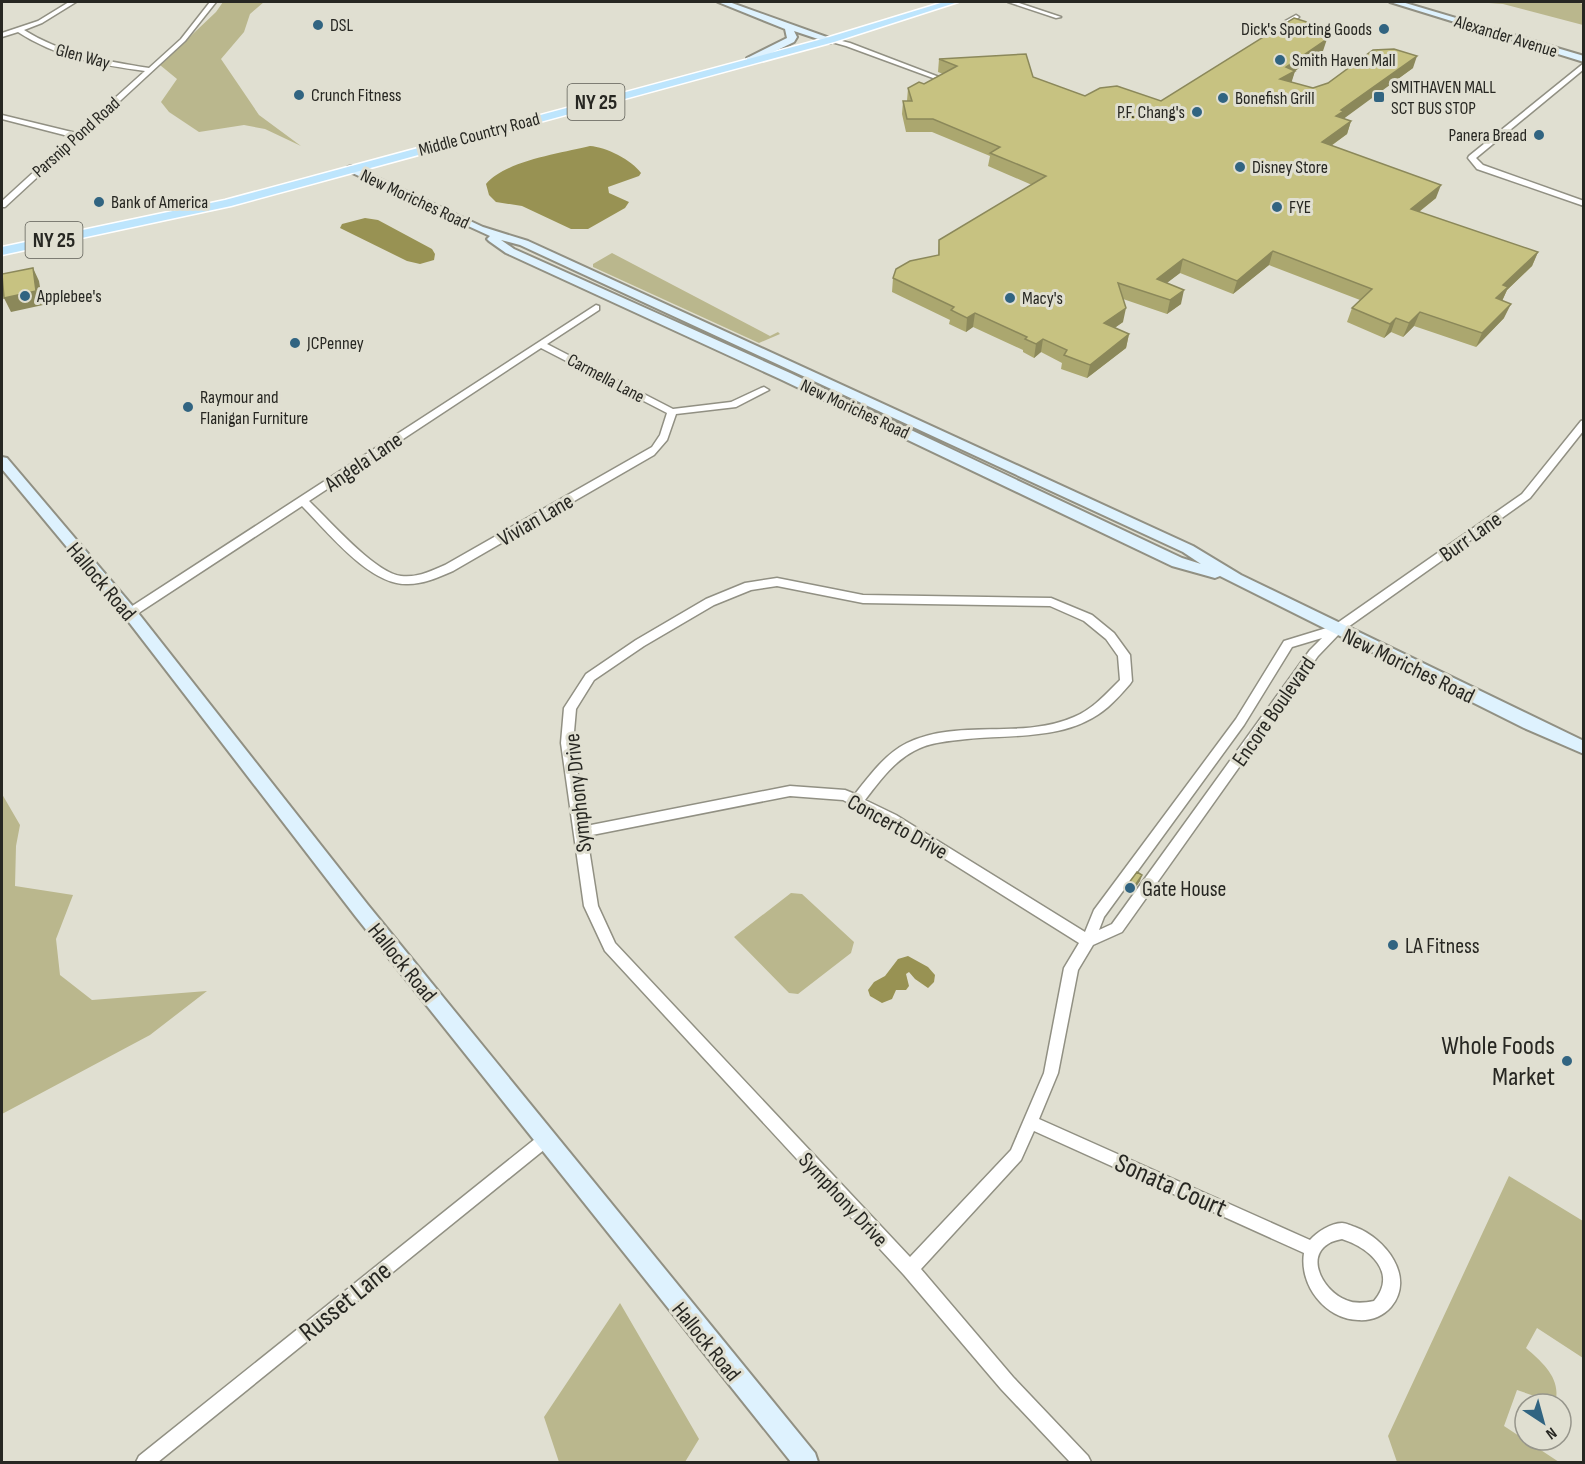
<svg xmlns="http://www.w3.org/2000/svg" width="1585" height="1464" viewBox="0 0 1585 1464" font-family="'Sofia Sans Condensed',sans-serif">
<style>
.green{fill:#bab78d}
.water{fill:#989253}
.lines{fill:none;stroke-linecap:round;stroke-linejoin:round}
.street-casing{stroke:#919083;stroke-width:3}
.secondary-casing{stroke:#919083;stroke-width:4}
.primary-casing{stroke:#fff;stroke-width:3}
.street{fill:#fff;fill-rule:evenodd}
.secondary{fill:#def2fe;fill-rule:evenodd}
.primary{fill:#bde5fd;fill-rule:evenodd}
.wall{fill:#aba76f}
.shaded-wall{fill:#8b885a}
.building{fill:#c7c281;stroke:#8b885a;stroke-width:1.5}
.poi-dot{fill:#316481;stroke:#e0dfd1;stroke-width:2}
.labels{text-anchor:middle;stroke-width:6;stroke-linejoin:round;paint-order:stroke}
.far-poi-label{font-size:18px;fill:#272722;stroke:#e0dfd1;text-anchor:start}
.far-street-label{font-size:18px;fill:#272722;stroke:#e0dfd1}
.shield{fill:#e0dfd1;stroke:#5e5e56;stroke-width:1.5}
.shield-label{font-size:21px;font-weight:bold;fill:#272722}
.street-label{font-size:22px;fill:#272722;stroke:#e0dfd1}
.poi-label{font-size:22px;fill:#272722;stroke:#e0dfd1;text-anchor:start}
.near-poi-label{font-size:27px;fill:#272722;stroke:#e0dfd1;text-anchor:end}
.near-street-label{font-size:27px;fill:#272722;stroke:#e0dfd1}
</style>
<rect width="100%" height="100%" fill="#e0dfd1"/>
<path class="green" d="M 223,2 L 264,2 L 250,14 L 244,32 L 221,59 L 259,115 L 301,146 L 265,129 L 244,125 L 199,132 L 169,112 L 161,102 L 177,79 L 160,65 L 216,12 Z
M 1475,2 L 1576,2 L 1583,4 L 1583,25 L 1503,4 Z
M 612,253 L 770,336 L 778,332 L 780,334 L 759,343 L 593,267 L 593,264 Z
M 2,794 L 20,825 L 16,846 L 15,886 L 73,895 L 56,939 L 60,975 L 92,1000 L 207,991 L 150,1035 L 2,1114 Z
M 791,893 L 802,894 L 854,942 L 851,953 L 798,994 L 789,993 L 734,937 Z
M 1509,1176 L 1583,1221 L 1583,1358 L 1537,1328 L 1526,1348 C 1543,1363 1562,1379 1555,1403 L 1517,1390 L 1504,1426 L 1559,1462 L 1397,1462 L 1388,1436 Z
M 620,1303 L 699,1439 L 685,1462 L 559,1462 L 544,1417 Z"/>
<path class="water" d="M 590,146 C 606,147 632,160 641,173 L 639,176 L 608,187 L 609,193 L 629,202 L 625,208 L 588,229 L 571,229 L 522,206 L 496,202 L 489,195 L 486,184 C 505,161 561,153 590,146 Z
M 365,218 L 378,220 L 432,249 L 435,254 L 434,260 L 420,264 L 407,261 L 340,228 L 342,224 Z
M 908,956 L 928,967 L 935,975 L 934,982 L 928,988 L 915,979 L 909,972 L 906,974 L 909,986 L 906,990 L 896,990 L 892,999 L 882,1003 L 870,996 L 868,990 L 874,982 L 885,976 L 898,959 Z"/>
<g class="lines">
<g class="street-casing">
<path id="street" d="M 69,2 L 76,2 L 42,23 L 24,30 C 62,54 105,61 149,68 L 181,39 L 210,2 L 216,2 L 185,41 L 5,207 L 2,207 L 2,201 L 72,137 L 2,119 L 2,115 L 76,133 L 145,71 C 100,65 56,57 18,32 L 2,37 L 2,33 L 38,21 Z
M 1008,2 L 1016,2 L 1061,17 L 1056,18 Z
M 1296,15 L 1299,17 L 1298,18 L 1285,25 L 1280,24 Z
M 830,38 L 850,43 L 939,77 L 933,78 L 846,46 L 828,41 L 827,40 Z
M 1584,63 L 1584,69 L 1476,158 L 1483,165 L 1584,201 L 1584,206 L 1477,169 L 1468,158 L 1469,156 Z
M 596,305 L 599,306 L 599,310 L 547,344 L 673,409 L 731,402 L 761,388 L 764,387 L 769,390 L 736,407 L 676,414 L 667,440 L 654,455 L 453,571 C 439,577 424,584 408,584 C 370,586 327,531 302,506 L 134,616 L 126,616 L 124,613 L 126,610 ZM 541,348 L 667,413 L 660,435 L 652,447 L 445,565 C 431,571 417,578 401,576 C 375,573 329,520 309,501 Z
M 1584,420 L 1584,430 L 1530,498 L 1341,632 L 1318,656 L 1122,932 L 1093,945 L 1078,970 L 1058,1073 L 1039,1119 L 1310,1240 C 1317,1232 1331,1223 1342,1223 C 1346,1223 1352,1226 1355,1227 C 1385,1238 1416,1277 1391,1307 C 1383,1316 1371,1321 1358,1320 C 1325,1319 1299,1285 1304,1253 L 1034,1131 L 1021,1160 L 921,1269 L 1013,1377 L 1088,1456 L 1091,1462 L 1070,1462 L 1001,1389 L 904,1275 L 605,951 L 584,906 L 561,743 L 564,708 L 586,674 L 636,640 L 706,599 L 745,583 L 777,578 L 863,595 L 1051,598 L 1092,615 L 1114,633 L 1130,655 L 1132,681 L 1130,684 C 1123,692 1116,700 1108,707 C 1068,741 1015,734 967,739 C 949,741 930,742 914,751 C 893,762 879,782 865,800 L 896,815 L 1085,932 L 1094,910 L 1236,719 L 1284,641 L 1333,626 L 1522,494 L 1581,421 ZM 777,586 L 863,603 L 1050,606 L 1084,621 L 1106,639 L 1118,656 L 1120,680 C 1106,694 1093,709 1074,717 C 1022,740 959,718 907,743 C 885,754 870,775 855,794 L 845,790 L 790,786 L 586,826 L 573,743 L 576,709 L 594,680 L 644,646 L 714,605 L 751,590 ZM 1322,638 L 1310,650 L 1112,924 L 1099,930 L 1104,917 L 1244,725 L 1292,647 ZM 790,796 L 843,800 L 888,823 L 1079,943 L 1064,968 L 1044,1073 L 1011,1150 L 910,1257 L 615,943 L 598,906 L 587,836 ZM 1342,1239 C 1370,1248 1398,1273 1374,1301 C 1364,1303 1355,1304 1346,1300 C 1326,1293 1304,1259 1328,1244 C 1332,1241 1338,1240 1342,1239 Z
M 545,1133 L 550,1135 L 553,1140 L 550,1145 L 158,1462 L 136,1462 L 139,1456 L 540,1135 Z"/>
</g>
<g class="secondary-casing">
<path id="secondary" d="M 718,2 L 729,2 L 835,40 L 830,43 L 794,31 L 797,37 L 794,42 L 753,62 L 747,62 L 747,58 L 787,38 L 785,29 Z
M 1390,2 L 1402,2 L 1584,56 L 1584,62 Z
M 352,166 L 483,227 L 528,241 L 1193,546 L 1241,575 L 1584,741 L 1584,754 L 1524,728 L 1220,576 L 1215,578 L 1172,566 L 780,379 L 506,253 L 489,241 L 487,239 L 490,236 L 348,171 L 348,167 ZM 501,240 L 520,245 L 1183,552 L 1201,564 L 1182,558 L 790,373 L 514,249 Z
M 2,457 L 7,458 L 135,609 L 368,905 L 815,1453 L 818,1462 L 791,1462 L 356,917 L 125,617 L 2,469 Z"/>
</g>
<g class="primary-casing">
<path id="primary" d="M 944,2 L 958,2 L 834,42 L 231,206 L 2,255 L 2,247 L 225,200 L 826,38 Z"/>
</g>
<use href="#street" class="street"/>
<use href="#secondary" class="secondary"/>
<use href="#primary" class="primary"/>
</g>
<path class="wall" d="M 1320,37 L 1323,51 L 1295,71 L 1291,82 L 1313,88 L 1413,68 L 1343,118 L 1351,121 L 1347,134 L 1331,146 L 1436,198 L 1419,212 L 1538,252 L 1532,266 L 1507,290 L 1502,301 L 1504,318 L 1476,347 L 1414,326 L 1403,337 L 1391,332 L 1384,338 L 1347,322 L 1352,308 L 1360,300 L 1269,265 L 1233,294 L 1180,273 L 1166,283 L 1181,304 L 1167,314 L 1123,299 L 1123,322 L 1114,328 L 1129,334 L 1126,348 L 1087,378 L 1061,369 L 1062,363 L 1041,352 L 1034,358 L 1023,352 L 1023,350 L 973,327 L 966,332 L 949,324 L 950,320 L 892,292 L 893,278 L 938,255 L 939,240 L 1032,185 L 988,166 L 990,156 L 932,132 L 906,132 L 902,114 L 903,101 L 907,101 L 908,88 L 924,84 L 943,74 L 938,72 L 939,59 L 1033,77 L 1085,96 L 1161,101 Z
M 1140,881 L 1131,894 L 1126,890 L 1128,884 Z"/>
<path class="shaded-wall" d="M 1323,27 L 1320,39 L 1314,35 Z
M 1327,39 L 1323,51 L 1295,71 L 1291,84 L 1277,92 L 1286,67 Z
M 1417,56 L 1413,68 L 1342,120 L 1336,116 L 1341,110 Z
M 1351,121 L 1347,134 L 1318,155 L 1322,142 Z
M 1441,185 L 1436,198 L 1406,222 L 1411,209 Z
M 1273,251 L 1269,265 L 1233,294 L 1237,281 Z
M 1538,252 L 1532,266 L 1507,290 L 1502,301 L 1496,298 L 1503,285 Z
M 1183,259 L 1180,273 L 1154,293 L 1157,279 Z
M 33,268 L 39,281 L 43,305 L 11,312 L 4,298 Z
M 1184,290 L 1181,304 L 1167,314 L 1170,300 Z
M 1511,304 L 1504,318 L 1476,347 L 1482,333 Z
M 1126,308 L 1123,322 L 1102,337 L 1104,323 Z
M 1420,312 L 1414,326 L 1403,337 L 1409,323 Z
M 975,313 L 973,327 L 966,332 L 967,318 Z
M 1396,318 L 1391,332 L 1384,338 L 1390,324 Z
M 1129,334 L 1126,348 L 1087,378 L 1090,365 Z
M 1043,339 L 1041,352 L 1034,358 L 1036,344 Z
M 1142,875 L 1140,881 L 1131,894 L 1134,887 Z"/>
<path class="building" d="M 1294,18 L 1323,27 L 1314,35 L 1327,39 L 1286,67 L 1295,71 L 1280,79 L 1313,88 L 1328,83 L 1373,50 L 1394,49 L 1417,56 L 1341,110 L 1344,111 L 1336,116 L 1351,121 L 1322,142 L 1441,185 L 1411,209 L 1538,252 L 1503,285 L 1508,287 L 1496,298 L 1511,304 L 1482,333 L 1420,312 L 1409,323 L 1396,318 L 1390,324 L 1352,308 L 1372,289 L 1273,251 L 1237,281 L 1183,259 L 1157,279 L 1184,290 L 1170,300 L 1118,283 L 1126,308 L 1104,323 L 1129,334 L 1090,365 L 1064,355 L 1067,350 L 1043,339 L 1036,344 L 1025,339 L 1027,337 L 975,313 L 967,318 L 951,310 L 954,307 L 893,278 L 896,269 L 910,261 L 939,255 L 939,240 L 1046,176 L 990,153 L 1000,147 L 933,119 L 907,119 L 903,101 L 912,101 L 908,88 L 919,82 L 924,84 L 957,66 L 939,59 L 1026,54 L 1033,77 L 1085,96 L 1100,88 L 1117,86 L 1161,101 Z
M 33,268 L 36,291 L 4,298 L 2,274 Z
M 1137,872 L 1142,875 L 1134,887 L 1128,884 Z"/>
<g class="poi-dot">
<circle cx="318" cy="25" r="6"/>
<circle cx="1384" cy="29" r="6"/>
<circle cx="1280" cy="60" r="6"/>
<circle cx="299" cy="95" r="6"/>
<rect x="1373" y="91" width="12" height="12" rx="3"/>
<circle cx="1223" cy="98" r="6"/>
<circle cx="1197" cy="112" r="6"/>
<circle cx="1539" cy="135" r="6"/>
<circle cx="1240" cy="167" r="6"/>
<circle cx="99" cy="202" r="6"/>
<circle cx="1277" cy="207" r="6"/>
<circle cx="25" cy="296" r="6"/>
<circle cx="1010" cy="298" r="6"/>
<circle cx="295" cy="343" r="6"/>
<circle cx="188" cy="407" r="6"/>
<circle cx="1130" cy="888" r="6"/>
<circle cx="1393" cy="945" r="6"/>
<circle cx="1567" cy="1061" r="6"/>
</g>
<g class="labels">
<g class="far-poi-label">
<text x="330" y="31">DSL</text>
<text x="1372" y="35" text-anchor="end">Dick's Sporting Goods</text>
<text x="1292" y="66">Smith Haven Mall</text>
<text x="1391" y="93">SMITHAVEN MALL<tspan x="1391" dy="21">SCT BUS STOP</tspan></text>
<text x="311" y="101">Crunch Fitness</text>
<text x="1235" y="104">Bonefish Grill</text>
<text x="1185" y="118" text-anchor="end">P.F. Chang's</text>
<text x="1527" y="141" text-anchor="end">Panera Bread</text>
<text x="1252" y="173">Disney Store</text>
<text x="111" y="208">Bank of America</text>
<text x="1289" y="213">FYE</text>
<text x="37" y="302">Applebee's</text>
<text x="1022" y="304">Macy's</text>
<text x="307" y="349">JCPenney</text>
<text x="200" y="403">Raymour and<tspan x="200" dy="21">Flanigan Furniture</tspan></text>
</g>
<g class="far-street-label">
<text transform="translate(1506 36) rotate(17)" y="6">Alexander Avenue</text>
<text transform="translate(83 56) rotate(15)" y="6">Glen Way</text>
<text transform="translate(479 134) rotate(-15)" y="6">Middle Country Road</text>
<text transform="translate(76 137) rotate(-42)" y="6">Parsnip Pond Road</text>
<text transform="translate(415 199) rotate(25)" y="6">New Moriches Road</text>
<text transform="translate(606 378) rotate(28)" y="6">Carmella Lane</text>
<text transform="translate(855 409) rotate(25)" y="6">New Moriches Road</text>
</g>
<g class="shield">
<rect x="567.5" y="84" width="57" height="36" rx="4.5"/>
<rect x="25.5" y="222" width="57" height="36" rx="4.5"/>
</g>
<g class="shield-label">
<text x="596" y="109">NY 25</text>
<text x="54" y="247">NY 25</text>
</g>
<g class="street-label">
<text transform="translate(363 461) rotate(-34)" y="8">Angela Lane</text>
<text transform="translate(535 519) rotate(-30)" y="8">Vivian Lane</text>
<text transform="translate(1470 536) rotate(-35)" y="8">Burr Lane</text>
<text transform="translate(102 581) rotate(50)" y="8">Hallock Road</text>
<text transform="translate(1409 665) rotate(26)" y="8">New Moriches Road</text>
<text transform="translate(1273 711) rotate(-55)" y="8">Encore Boulevard</text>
<text transform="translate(577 793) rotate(-96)" y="8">Symphony Drive</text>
<text transform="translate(898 826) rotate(29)" y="8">Concerto Drive</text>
<text transform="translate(403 962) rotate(51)" y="8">Hallock Road</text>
<text transform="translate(844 1199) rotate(47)" y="8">Symphony Drive</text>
<text transform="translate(707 1341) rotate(51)" y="8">Hallock Road</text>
</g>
<g class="poi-label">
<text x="1142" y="896">Gate House</text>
<text x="1405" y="953">LA Fitness</text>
</g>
<g class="near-poi-label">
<text x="1555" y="1054">Whole Foods<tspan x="1555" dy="31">Market</tspan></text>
</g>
<g class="near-street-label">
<text transform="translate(1171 1185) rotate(24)" y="9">Sonata Court</text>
<text transform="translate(345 1301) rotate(-39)" y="9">Russet Lane</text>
</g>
</g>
<rect width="1585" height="1464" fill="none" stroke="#272722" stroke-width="6"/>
<g transform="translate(1543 1422) rotate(144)"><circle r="28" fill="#e0dfd1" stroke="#96958b" stroke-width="1.5"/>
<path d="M0-4.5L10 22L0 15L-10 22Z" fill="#316481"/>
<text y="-9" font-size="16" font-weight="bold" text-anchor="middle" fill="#272722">N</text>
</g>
</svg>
